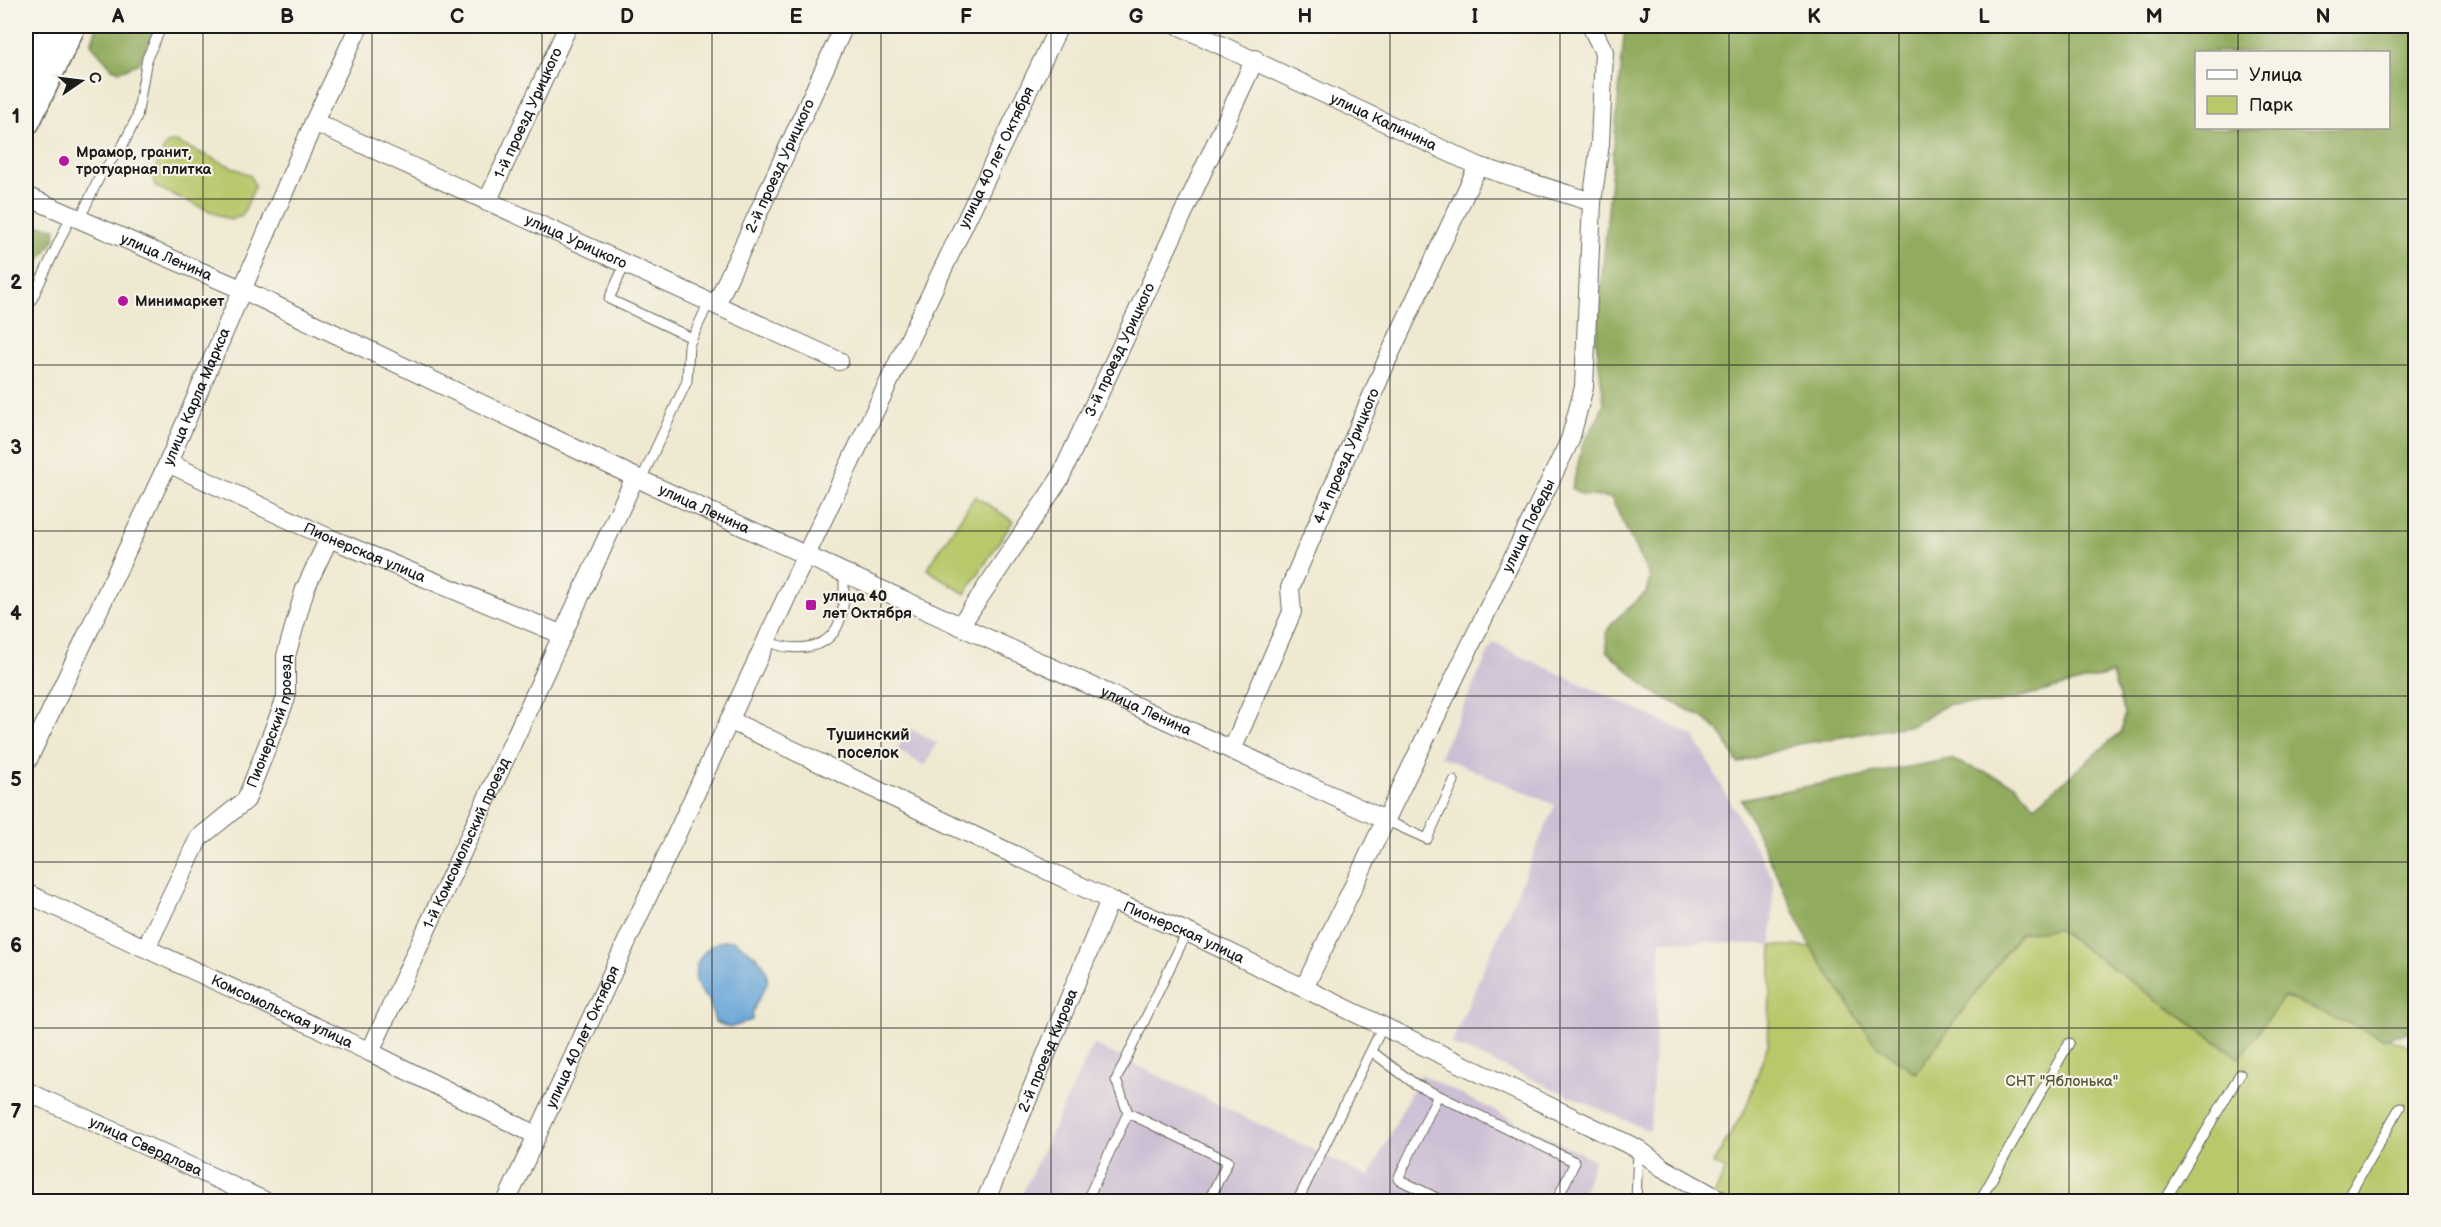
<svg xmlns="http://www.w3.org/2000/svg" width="2441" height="1227" viewBox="0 0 2441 1227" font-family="'Balsamiq Sans',sans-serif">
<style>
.industrial{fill:#ccbed4}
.green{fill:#b8c86b;stroke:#6a7244;stroke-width:1.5}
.forest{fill:#92ac5f;stroke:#57643e;stroke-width:1.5;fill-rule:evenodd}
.water{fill:#66a4d8;stroke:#41607a;stroke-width:1.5}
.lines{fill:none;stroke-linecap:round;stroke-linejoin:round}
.lane-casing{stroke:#66645b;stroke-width:11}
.street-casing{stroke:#66645b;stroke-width:20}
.primary-casing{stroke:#66645b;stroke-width:31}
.lane{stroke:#fff;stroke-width:9}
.street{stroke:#fff;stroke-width:18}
.primary{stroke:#fff;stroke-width:28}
.grid{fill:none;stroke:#1c1c1c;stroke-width:1.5;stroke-opacity:0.55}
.poi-dot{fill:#b5179e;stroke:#f7f3e8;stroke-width:2}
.labels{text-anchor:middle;stroke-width:4.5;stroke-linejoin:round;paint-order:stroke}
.street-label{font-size:15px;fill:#1c1c1c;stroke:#f7f3e8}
.poi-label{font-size:15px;font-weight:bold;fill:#1c1c1c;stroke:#f7f3e8;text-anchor:start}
.park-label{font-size:15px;fill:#535838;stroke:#f7f3e8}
.neighbourhood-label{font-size:16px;font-weight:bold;fill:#1c1c1c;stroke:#f7f3e8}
.neatline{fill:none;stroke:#1c1c1c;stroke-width:2}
.grid-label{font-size:20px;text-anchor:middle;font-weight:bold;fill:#1c1c1c}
</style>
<rect width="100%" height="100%" fill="#f7f3e8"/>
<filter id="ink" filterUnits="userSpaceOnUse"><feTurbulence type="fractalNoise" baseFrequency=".0167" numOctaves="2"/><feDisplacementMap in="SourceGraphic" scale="12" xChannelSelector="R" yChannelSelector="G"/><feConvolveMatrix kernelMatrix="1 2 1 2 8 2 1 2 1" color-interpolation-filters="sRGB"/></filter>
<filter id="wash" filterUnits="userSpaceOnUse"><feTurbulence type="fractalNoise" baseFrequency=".008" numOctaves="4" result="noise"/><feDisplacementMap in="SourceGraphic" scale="24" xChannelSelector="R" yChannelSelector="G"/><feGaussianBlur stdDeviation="1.35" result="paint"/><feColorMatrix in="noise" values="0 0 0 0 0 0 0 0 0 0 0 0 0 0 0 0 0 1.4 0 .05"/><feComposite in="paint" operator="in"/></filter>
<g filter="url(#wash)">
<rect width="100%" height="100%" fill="#efe9d1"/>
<path class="industrial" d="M 1493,643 L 1694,736 L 1773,879 L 1772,945 L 1661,940 L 1650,1131 L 1451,1044 L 1555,805 L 1440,756 Z
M 909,728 L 937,743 L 925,766 L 897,750 Z
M 1093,1044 L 1369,1177 L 1420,1074 L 1594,1160 L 1580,1201 L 1018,1202 Z"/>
<path class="green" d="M 170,142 L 176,142 L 250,175 L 255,186 L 242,216 L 230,220 L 156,187 L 152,176 L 165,146 Z
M 975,496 L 1013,521 L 965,594 L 927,569 Z
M 2057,929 L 2239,1058 L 2283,996 L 2415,1049 L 2415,1201 L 1711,1202 L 1726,1170 L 1713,1163 L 1746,1108 L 1768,1044 L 1772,945 L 1811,947 L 1875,1044 L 1916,1073 L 2020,933 Z"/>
<path class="forest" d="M 97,26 L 157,26 L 138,64 L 120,71 L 112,68 L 91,44 Z
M 1625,26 L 2415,26 L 2415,1031 L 2384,1038 L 2284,996 L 2240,1058 L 2057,929 L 2020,933 L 1916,1073 L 1875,1044 L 1811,947 L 1741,799 L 1950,759 L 2015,784 L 2035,806 L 2122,731 L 2124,713 L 2112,674 L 1993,704 L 1948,704 L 1913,725 L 1794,745 L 1738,763 L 1720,732 L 1702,717 L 1651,691 L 1607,651 L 1606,633 L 1612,623 L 1646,592 L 1650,578 L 1611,498 L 1582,495 L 1572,488 L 1583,444 L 1598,418 L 1604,402 L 1596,341 ZM 2196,52 L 2388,52 L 2388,128 L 2196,128 Z
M 35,225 L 56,228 L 54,240 L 33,269 L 26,270 L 26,226 Z"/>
<path class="water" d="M 733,940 C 750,951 777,966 764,990 C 758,1001 752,1007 752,1020 L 730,1028 L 715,1022 L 709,1000 C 686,984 694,952 719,942 C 723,940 729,941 733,940 Z"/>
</g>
<g filter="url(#ink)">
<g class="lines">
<g class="lane-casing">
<path id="lane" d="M 80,218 L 101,174 L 123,145 L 137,117 L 147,58 L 162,26
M 625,264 L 609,299 L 692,338
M 26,312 L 72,214
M 641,480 L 687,381 L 689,345 L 709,302
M 766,641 C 790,651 827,653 839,623 C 845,607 844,589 844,572
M 1385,820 L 1427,839 L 1454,781
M 1371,1051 L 1415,1084 L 1575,1162 L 1556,1202
M 1438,1095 L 1398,1179 L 1445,1202
M 1128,1113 L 1228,1161 L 1208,1202
M 1086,1202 L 1128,1113 L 1116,1080 L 1187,932
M 1301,1202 L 1300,1196 L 1383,1026
M 1636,1202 L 1638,1149
M 1979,1202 L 2069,1043
M 2164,1202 L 2240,1074
M 2345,1202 L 2400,1107"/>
</g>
<g class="street-casing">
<g id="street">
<path id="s1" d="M 1180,26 L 1478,166 L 1592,202"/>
<path id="s2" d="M 314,122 L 839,361"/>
<path id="s3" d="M 26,196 L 241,289 L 641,480 L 1385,820"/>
<path id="s4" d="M 487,202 L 568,26"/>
<path id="s5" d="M 716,305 L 844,26"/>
<path id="s6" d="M 168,463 L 329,538 L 563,635"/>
<path id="s7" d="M 960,626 L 1059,480 L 1255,59"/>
<path id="s8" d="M 729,720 L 1110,900 L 1187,932 L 1638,1149 L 1663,1168 L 1724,1202"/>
<path id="s9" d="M 1232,750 L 1292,612 L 1290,588 L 1388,358 L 1478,166"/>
<path id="s10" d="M 26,764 L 168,463 L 314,122 L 359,26"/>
<path id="s11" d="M 26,893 L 370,1052 L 536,1135"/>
<path id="s12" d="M 146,948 L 199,838 L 246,800 L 286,698 L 286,656 L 305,589 L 329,538"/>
<path id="s13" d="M 1304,988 L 1570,440 L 1584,387 L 1592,202 L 1600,144 L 1604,52 L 1591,26"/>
<path id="s14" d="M 370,1052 L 635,477"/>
<path id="s15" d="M 26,1091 L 267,1202"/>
<path id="s16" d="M 506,1202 L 806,555 L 1059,26"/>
<path id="s17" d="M 985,1202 L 1110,900"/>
</g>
</g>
<g class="primary-casing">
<path id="primary" d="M 26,74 L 49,26
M 26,121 L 71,26"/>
</g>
<use href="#lane" class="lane"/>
<use href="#street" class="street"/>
<use href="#primary" class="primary"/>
</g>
</g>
<path class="grid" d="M 203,26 L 203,1202M 372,26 L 372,1202M 542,26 L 542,1202M 712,26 L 712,1202M 881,26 L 881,1202M 1051,26 L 1051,1202M 1220,26 L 1220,1202M 1390,26 L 1390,1202M 1560,26 L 1560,1202M 1729,26 L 1729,1202M 1899,26 L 1899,1202M 2069,26 L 2069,1202M 2238,26 L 2238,52M 2238,128 L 2238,1202M 26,199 L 2416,199M 26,365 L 2416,365M 26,531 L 2416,531M 26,696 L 2416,696M 26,862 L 2416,862M 26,1028 L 2416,1028"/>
<g class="poi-dot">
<circle cx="64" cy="161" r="6"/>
<circle cx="123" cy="301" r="6"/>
<rect x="805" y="599" width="12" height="12" rx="3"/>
</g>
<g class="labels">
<g class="street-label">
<text dy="5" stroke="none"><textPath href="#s4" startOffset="98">1-й проезд Урицкого</textPath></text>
<text dy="5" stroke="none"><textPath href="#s1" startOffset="225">улица Калинина</textPath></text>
<text dy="5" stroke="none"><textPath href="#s16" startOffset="1154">улица 40 лет Октября</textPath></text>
<text dy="5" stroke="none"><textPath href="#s5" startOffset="153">2-й проезд Урицкого</textPath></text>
<text dy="5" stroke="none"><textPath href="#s2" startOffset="288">улица Урицкого</textPath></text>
<text dy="5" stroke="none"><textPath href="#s3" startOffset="153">улица Ленина</textPath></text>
<text dy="5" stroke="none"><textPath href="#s7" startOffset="320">3-й проезд Урицкого</textPath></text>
<text dy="5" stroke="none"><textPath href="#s10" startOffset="405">улица Карла Маркса</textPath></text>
<text dy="5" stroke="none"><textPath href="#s9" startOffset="318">4-й проезд Урицкого</textPath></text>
<text dy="5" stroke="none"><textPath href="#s3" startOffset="747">улица Ленина</textPath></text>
<text dy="5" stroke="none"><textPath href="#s13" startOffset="514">улица Победы</textPath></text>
<text dy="5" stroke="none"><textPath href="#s6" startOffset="216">Пионерская улица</textPath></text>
<text dy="5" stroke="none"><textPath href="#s3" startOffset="1233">улица Ленина</textPath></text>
<text dy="5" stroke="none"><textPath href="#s12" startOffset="266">Пионерский проезд</textPath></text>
<text dy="5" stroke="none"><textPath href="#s14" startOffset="230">1-й Комсомольский проезд</textPath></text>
<text dy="5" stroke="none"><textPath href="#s8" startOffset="502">Пионерская улица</textPath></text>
<text dy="5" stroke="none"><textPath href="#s11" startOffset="282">Комсомольская улица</textPath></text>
<text dy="5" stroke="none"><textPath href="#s16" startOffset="182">улица 40 лет Октября</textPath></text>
<text dy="5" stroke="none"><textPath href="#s17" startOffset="164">2-й проезд Кирова</textPath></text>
<text dy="5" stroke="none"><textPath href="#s15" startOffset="132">улица Свердлова</textPath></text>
</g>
<g class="poi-label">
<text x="76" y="157">Мрамор, гранит,<tspan x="76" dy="17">тротуарная плитка</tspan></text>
<text x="135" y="306">Минимаркет</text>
<text x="823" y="601">улица 40<tspan x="823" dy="17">лет Октября</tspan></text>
</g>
<g class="park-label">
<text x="2062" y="1086">СНТ "Яблонька"</text>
</g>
<g class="neighbourhood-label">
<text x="868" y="740">Тушинский<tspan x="868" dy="18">поселок</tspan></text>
</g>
</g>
<rect width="2441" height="1227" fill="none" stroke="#f7f3e8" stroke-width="66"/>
<rect x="2195" y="51" width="195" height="78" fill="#f7f3e8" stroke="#9f9d96" stroke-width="1.5"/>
<rect x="2207" y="70" width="30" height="9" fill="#ffffff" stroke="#9f9d96" stroke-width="1.5"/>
<text x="2249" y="81" font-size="18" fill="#1c1c1c">Улица</text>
<rect x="2207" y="96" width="30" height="18" fill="#b8c86b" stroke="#9f9d96" stroke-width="1.5"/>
<text x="2249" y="111" font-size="18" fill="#1c1c1c">Парк</text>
<g transform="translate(81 81) rotate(76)" stroke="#f7f3e8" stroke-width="4.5" paint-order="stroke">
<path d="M0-4.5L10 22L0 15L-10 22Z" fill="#1c1c1c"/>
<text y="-9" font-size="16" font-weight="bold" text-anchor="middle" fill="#1c1c1c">С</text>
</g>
<rect x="33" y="33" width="2375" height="1161" class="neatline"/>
<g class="grid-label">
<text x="118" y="23">A</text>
<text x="287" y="23">B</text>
<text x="457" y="23">C</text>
<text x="627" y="23">D</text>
<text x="796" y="23">E</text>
<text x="966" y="23">F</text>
<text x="1136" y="23">G</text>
<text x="1305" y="23">H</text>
<text x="1475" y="23">I</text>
<text x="1645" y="23">J</text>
<text x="1814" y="23">K</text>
<text x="1984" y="23">L</text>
<text x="2154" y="23">M</text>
<text x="2323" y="23">N</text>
<text x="16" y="123">1</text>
<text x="16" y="289">2</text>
<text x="16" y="454">3</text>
<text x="16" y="620">4</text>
<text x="16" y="786">5</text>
<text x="16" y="952">6</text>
<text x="16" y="1118">7</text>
</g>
</svg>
